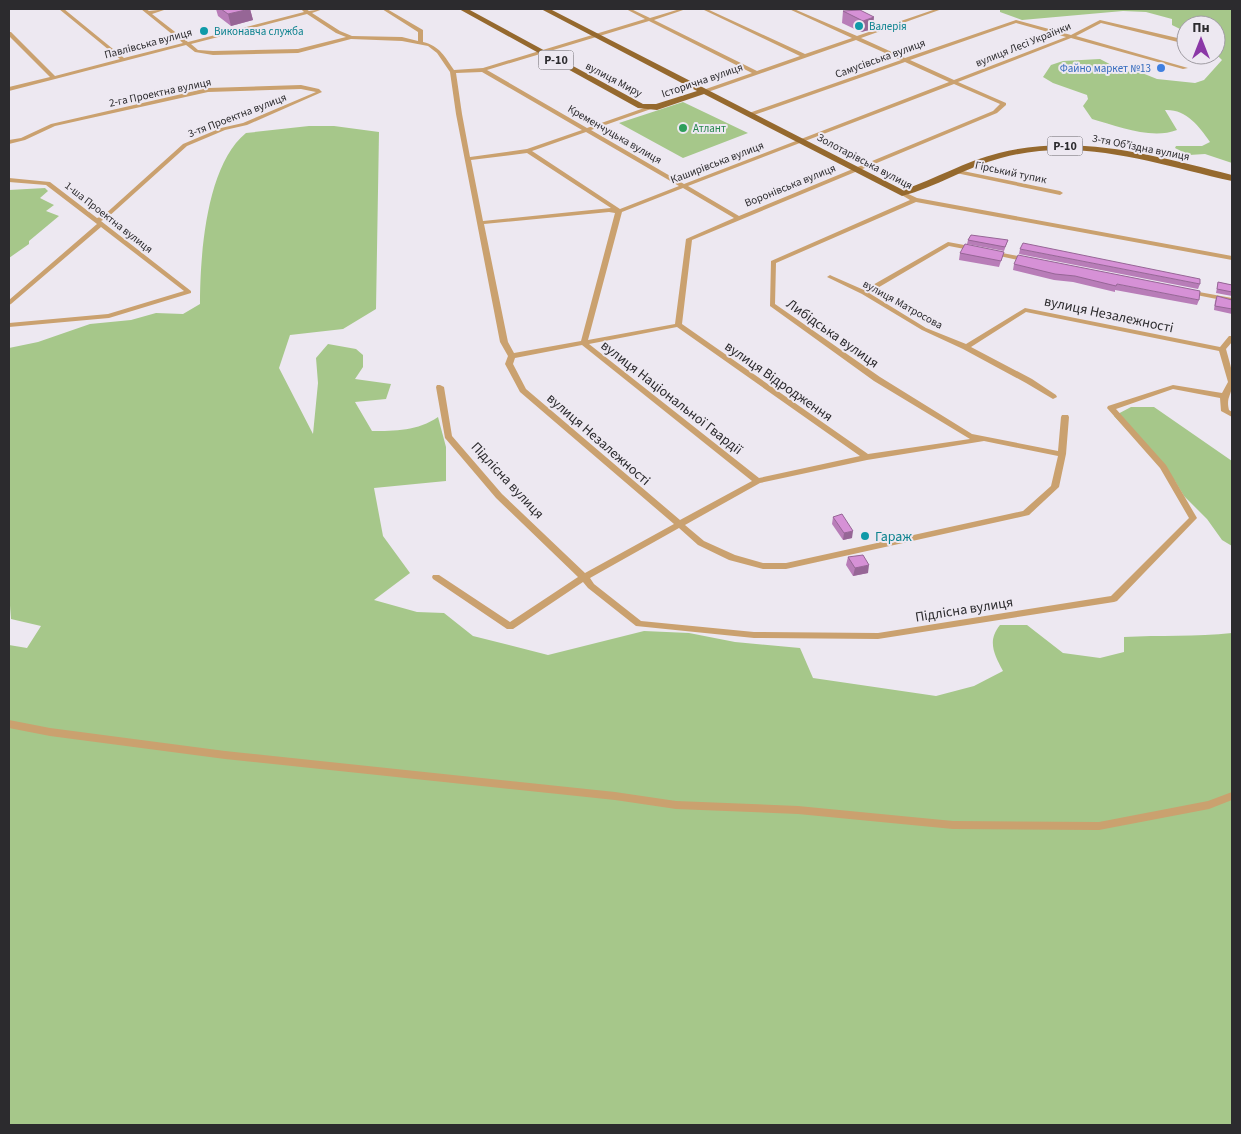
<svg xmlns="http://www.w3.org/2000/svg" width="1241" height="1134" viewBox="0 0 1241 1134" font-family="'Source Sans 3',sans-serif">
<style>
.green{fill:#a6c78a}
.lines{fill:none;stroke-linecap:round;stroke-linejoin:round}
.minor{fill:#caa16f;fill-rule:evenodd}
.primary{fill:#95692e;fill-rule:evenodd}
.wall{fill:#b87db8}
.shaded-wall{fill:#966696}
.building{fill:#d691d6;stroke:#966696}
.culture-dot{fill:#0f9aa8;stroke:#ede8f1;stroke-width:2}
.shop-dot{fill:#3f7fe0;stroke:#ede8f1;stroke-width:2}
.leisure-dot{fill:#2e9e5b;stroke:#ede8f1;stroke-width:2}
.labels{text-anchor:middle;stroke-width:4;stroke-linejoin:round;paint-order:stroke}
.far-culture-label{font-size:11px;fill:#0d838f;stroke:#ede8f1;text-anchor:start}
.far-street-label{font-size:11px;fill:#2c2b2e;stroke:#ede8f1}
.far-shop-label{font-size:11px;fill:#366cbe;stroke:#ede8f1;text-anchor:end}
.far-leisure-label{font-size:11px;fill:#27864d;stroke:#ede8f1;text-anchor:start}
.shield{fill:#ede8f1;stroke:#666468;stroke-width:1}
.shield-label{font-size:12px;font-weight:bold;fill:#2c2b2e}
.street-label{font-size:14px;fill:#2c2b2e;stroke:#ede8f1}
.culture-label{font-size:14px;fill:#0d838f;stroke:#ede8f1;text-anchor:start}
</style>
<rect width="100%" height="100%" fill="#ede8f1"/>
<path class="green" d="M 1000,9 L 1232,9 L 1232,163 L 1205,154 L 1189,155 L 1175,148 L 1176,146 L 1202,146 L 1210,142 C 1199,126 1186,109 1165,110 L 1177,130 C 1151,140 1118,126 1092,119 L 1083,106 L 1088,99 L 1087,95 L 1053,83 L 1043,77 L 1051,65 L 1063,61 L 1100,59 L 1123,71 L 1142,73 L 1157,79 L 1195,83 L 1204,80 L 1222,60 L 1216,54 L 1216,25 L 1186,25 L 1186,32 L 1172,25 L 1172,19 L 1146,12 L 1123,11 L 1022,20 L 1000,12 Z
M 683,102 L 748,133 L 683,158 L 619,123 Z
M 309,126 L 334,126 L 379,132 L 376,309 L 343,329 L 290,335 L 279,368 L 313,434 L 318,383 L 316,358 L 328,344 L 356,349 L 363,355 L 363,367 L 355,379 L 391,384 L 386,399 L 355,402 L 372,431 C 395,431 418,431 438,417 L 446,447 L 446,481 L 374,488 L 383,536 L 410,573 L 374,600 L 417,612 L 444,613 L 473,636 L 548,655 L 644,631 L 689,633 L 735,642 L 800,648 L 813,678 L 936,696 L 974,686 L 1003,671 C 994,654 987,641 1000,625 L 1027,625 L 1063,653 L 1100,658 L 1124,652 L 1124,637 C 1160,635 1196,637 1232,633 L 1232,1125 L 9,1125 L 9,645 L 27,648 L 41,626 L 11,619 L 9,592 L 9,348 L 38,342 L 90,324 L 131,320 L 156,313 L 183,314 L 200,304 C 200,256 206,165 246,133 Z
M 45,188 L 48,191 L 40,198 L 54,205 L 46,211 L 59,216 L 29,241 L 29,244 L 9,258 L 9,190 Z
M 1131,407 L 1154,407 L 1232,461 L 1232,546 L 1222,540 L 1207,519 L 1184,496 L 1175,481 L 1114,416 Z"/>
<g class="lines">
<path class="minor" d="M 59,9 L 64,9 L 124,58 L 183,43 L 141,9 L 146,9 L 149,11 L 167,9 L 152,14 L 188,42 L 304,12 L 301,9 L 306,9 L 309,11 L 323,9 L 312,13 L 340,31 L 352,36 L 402,37 L 418,41 L 418,32 L 382,9 L 387,9 L 423,30 L 423,42 C 440,46 445,57 454,70 L 483,68 L 645,19 L 626,9 L 631,9 L 650,18 L 680,9 L 686,9 L 654,20 L 757,71 L 800,56 L 702,9 L 707,9 L 805,54 L 852,38 L 789,9 L 794,9 L 857,36 L 936,9 L 942,9 L 861,38 L 905,58 L 1016,20 L 1071,35 L 1100,20 L 1186,40 L 1186,44 L 1101,23 L 1076,36 L 1188,68 L 1183,69 L 1071,38 L 958,82 L 1006,103 L 1006,105 L 997,113 L 692,240 L 682,324 L 868,454 L 970,439 L 874,381 L 770,306 L 771,261 L 910,200 L 900,194 L 900,192 L 902,191 L 917,198 L 1232,256 L 1232,260 L 916,202 L 776,263 L 775,304 L 880,377 L 972,434 L 1058,451 L 1061,417 L 1062,415 L 1068,415 L 1069,417 L 1066,454 L 1059,487 L 1029,515 L 786,569 L 763,569 L 729,560 L 698,545 L 679,528 L 590,578 L 594,584 L 641,621 L 754,632 L 878,633 L 1111,596 L 1189,518 L 1160,468 L 1107,408 L 1108,406 L 1173,385 L 1222,393 L 1228,382 L 1219,351 L 1026,312 L 971,347 L 1032,379 L 1056,395 L 1057,397 L 1053,399 L 1026,383 L 963,349 L 922,330 L 862,294 L 827,277 L 830,275 L 832,276 L 864,290 L 948,242 L 975,247 L 978,249 L 975,251 L 949,246 L 869,293 L 926,328 L 966,344 L 1025,308 L 1220,347 L 1229,336 L 1232,336 L 1232,342 L 1226,349 C 1229,361 1234,373 1232,386 C 1231,396 1226,398 1229,410 L 1232,412 L 1232,417 L 1221,411 L 1220,398 L 1173,389 L 1116,409 L 1166,465 L 1197,518 L 1117,601 L 1114,602 L 878,639 L 754,638 L 636,626 L 588,588 L 583,582 L 513,629 L 507,629 L 433,579 L 432,577 L 433,575 L 439,575 L 510,622 L 578,577 L 496,498 L 445,438 L 436,387 L 437,385 L 440,385 L 444,387 L 452,436 L 502,494 L 585,573 L 674,524 L 520,392 L 505,364 L 508,356 L 500,342 L 456,114 L 450,72 L 437,53 L 428,46 L 402,41 L 351,39 L 298,53 L 213,55 L 195,52 L 186,45 L 9,91 L 9,87 L 50,77 L 9,36 L 9,32 L 11,32 L 55,76 L 120,59 ZM 307,14 L 336,33 L 346,37 L 298,49 L 213,51 L 198,50 L 191,44 ZM 649,21 L 752,73 L 703,90 L 702,91 L 705,93 L 856,40 L 901,60 L 749,113 L 749,115 L 751,116 L 905,62 L 949,82 L 684,184 L 591,130 L 651,109 L 651,107 L 647,107 L 587,128 L 487,70 ZM 1016,23 L 1066,37 L 954,80 L 910,60 ZM 482,72 L 582,130 L 527,149 L 470,157 L 462,114 L 456,73 ZM 954,84 L 1000,104 L 993,111 L 739,216 L 688,186 ZM 586,132 L 679,186 L 620,209 L 532,151 ZM 527,153 L 611,208 L 483,221 L 471,160 ZM 683,188 L 734,218 L 686,239 L 675,324 L 588,340 L 622,212 ZM 609,212 L 615,213 L 581,341 L 514,353 L 508,342 L 484,224 ZM 677,327 L 860,456 L 759,478 L 589,344 ZM 582,345 L 752,481 L 680,520 L 526,389 L 513,364 L 515,358 ZM 984,441 L 1058,456 L 1051,486 L 1023,511 L 786,563 L 763,563 L 735,555 L 704,541 L 685,525 L 760,483 L 867,460 Z
M 301,85 L 319,89 L 322,92 L 247,125 L 225,130 L 187,146 L 107,218 L 101,221 L 191,291 L 191,293 L 109,318 L 9,327 L 9,323 L 108,314 L 184,291 L 101,227 L 11,304 L 9,305 L 9,300 L 97,224 L 46,185 L 9,182 L 9,178 L 50,182 L 97,218 L 103,216 L 183,144 L 221,128 L 243,123 L 316,92 L 301,89 L 208,92 L 55,126 L 25,140 L 9,144 L 9,140 L 21,138 L 51,124 L 208,88 Z
M 958,170 L 1060,191 L 1063,193 L 1060,195 L 956,173 L 956,171 Z
M 992,251 L 1028,258 L 1031,260 L 1028,262 L 990,254 L 989,253 Z
M 1188,290 L 1232,298 L 1232,302 L 1186,293 L 1186,291 Z
M 9,720 L 50,728 L 225,751 L 615,792 L 676,801 L 798,806 L 953,821 L 1099,822 L 1208,801 L 1232,792 L 1232,800 L 1209,809 L 1099,830 L 953,829 L 798,814 L 676,809 L 615,800 L 225,759 L 50,736 L 9,728 Z"/>
<path class="primary" d="M 459,9 L 468,9 L 643,104 L 656,104 L 697,91 L 541,9 L 550,9 L 903,190 C 935,179 966,161 999,153 C 1078,133 1156,156 1232,175 L 1232,181 C 1156,164 1080,136 1001,158 C 967,167 936,187 902,196 L 704,94 L 657,110 L 638,108 Z"/>
</g>
<path class="wall" d="M 216,9 L 250,9 L 253,20 L 231,26 L 218,16 Z
M 860,10 L 873,29 L 861,32 L 842,23 L 843,11 Z
M 968,240 L 1008,240 L 1004,251 L 967,244 Z
M 1020,249 L 1200,284 L 1198,289 L 1019,254 Z
M 1004,252 L 999,267 L 959,260 L 960,253 Z
M 1014,264 L 1199,300 L 1197,305 L 1115,290 L 1115,292 L 1073,282 L 1054,280 L 1013,270 Z
M 1218,282 L 1232,285 L 1232,296 L 1216,293 Z
M 1217,296 L 1232,300 L 1232,314 L 1214,310 L 1215,301 Z
M 833,517 L 852,538 L 843,540 L 832,524 Z
M 848,557 L 868,573 L 853,576 L 846,565 Z"/>
<path class="shaded-wall" d="M 250,9 L 253,20 L 231,26 L 228,14 Z
M 874,17 L 873,29 L 861,32 L 863,21 Z
M 853,531 L 852,538 L 843,540 L 844,533 Z
M 869,565 L 868,573 L 853,576 L 855,568 Z"/>
<path class="building" d="M 221,9 L 250,9 L 228,14 Z
M 860,10 L 874,17 L 863,21 L 843,11 Z
M 971,235 L 1008,240 L 1005,247 L 968,240 Z
M 1023,243 L 1200,279 L 1200,284 L 1020,249 Z
M 965,244 L 1004,252 L 1001,261 L 960,253 Z
M 1018,255 L 1200,291 L 1199,300 L 1117,284 L 1116,286 L 1075,276 L 1055,274 L 1014,264 Z
M 1218,282 L 1232,285 L 1232,292 L 1217,289 Z
M 1217,296 L 1232,300 L 1232,309 L 1215,306 Z
M 842,514 L 853,531 L 844,533 L 833,517 Z
M 863,555 L 869,565 L 855,568 L 848,557 Z"/>
<g class="culture-dot">
<circle cx="859" cy="26" r="5"/>
<circle cx="204" cy="31" r="5"/>
<circle cx="865" cy="536" r="5"/>
</g>
<circle class="shop-dot" cx="1161" cy="68" r="5"/>
<circle class="leisure-dot" cx="683" cy="128" r="5"/>
<g class="labels">
<g class="far-culture-label">
<text x="869" y="30">Валерія</text>
<text x="214" y="35">Виконавча служба</text>
</g>
<g class="far-street-label">
<text transform="translate(148 43) rotate(-15)" y="4">Павлівська вулиця</text>
<text transform="translate(1023 44) rotate(-22)" y="4">вулиця Лесі Українки</text>
<text transform="translate(880 58) rotate(-20)" y="4">Самусівська вулиця</text>
<text transform="translate(614 79) rotate(28)" y="4">вулиця Миру</text>
<text transform="translate(702 80) rotate(-19)" y="4">Історична вулиця</text>
<text transform="translate(160 92) rotate(-12)" y="4">2-га Проектна вулиця</text>
<text transform="translate(237 115) rotate(-21)" y="4">3-тя Проектна вулиця</text>
<text transform="translate(615 134) rotate(30)" y="4">Кременчуцька вулиця</text>
<text transform="translate(1141 147) rotate(11)" y="4">3-тя Обʼїздна вулиця</text>
<text transform="translate(865 161) rotate(28)" y="4">Золотарівська вулиця</text>
<text transform="translate(717 162) rotate(-21)" y="4">Каширівська вулиця</text>
<text transform="translate(1011 172) rotate(12)" y="4">Гірський тупик</text>
<text transform="translate(790 185) rotate(-22)" y="4">Воронівська вулиця</text>
<text transform="translate(109 217) rotate(38)" y="4">1-ша Проектна вулиця</text>
<text transform="translate(903 304) rotate(29)" y="4">вулиця Матросова</text>
</g>
<g class="far-shop-label">
<text x="1151" y="72">Файно маркет №13</text>
</g>
<g class="far-leisure-label">
<text x="693" y="132">Атлант</text>
</g>
<g class="shield">
<rect x="538.5" y="50.5" width="35" height="19" rx="4"/>
<rect x="1047.5" y="136.5" width="35" height="19" rx="4"/>
</g>
<g class="shield-label">
<text x="556" y="64">Р-10</text>
<text x="1065" y="150">Р-10</text>
</g>
<g class="street-label">
<text transform="translate(1109 314) rotate(12)" y="5">вулиця Незалежності</text>
<text transform="translate(833 333) rotate(35)" y="5">Либідська вулиця</text>
<text transform="translate(779 381) rotate(35)" y="5">вулиця Відродження</text>
<text transform="translate(672 397) rotate(38)" y="5">вулиця Національної Гвардії</text>
<text transform="translate(599 439) rotate(41)" y="5">вулиця Незалежності</text>
<text transform="translate(508 480) rotate(47)" y="5">Підлісна вулиця</text>
<text transform="translate(964 609) rotate(-9)" y="5">Підлісна вулиця</text>
</g>
<g class="culture-label">
<text x="875" y="541">Гараж</text>
</g>
</g>
<rect width="1241" height="1134" fill="none" stroke="#2c2b2e" stroke-width="20"/>
<g transform="translate(1201 40)"><circle r="24" fill="#ede8f1" stroke="#a09ca3"/>
<path d="M0-4L9 19L0 12L-9 19Z" fill="#8b38a7"/>
<text y="-8" font-size="14" font-weight="bold" text-anchor="middle" fill="#2c2b2e">Пн</text>
</g>
</svg>
